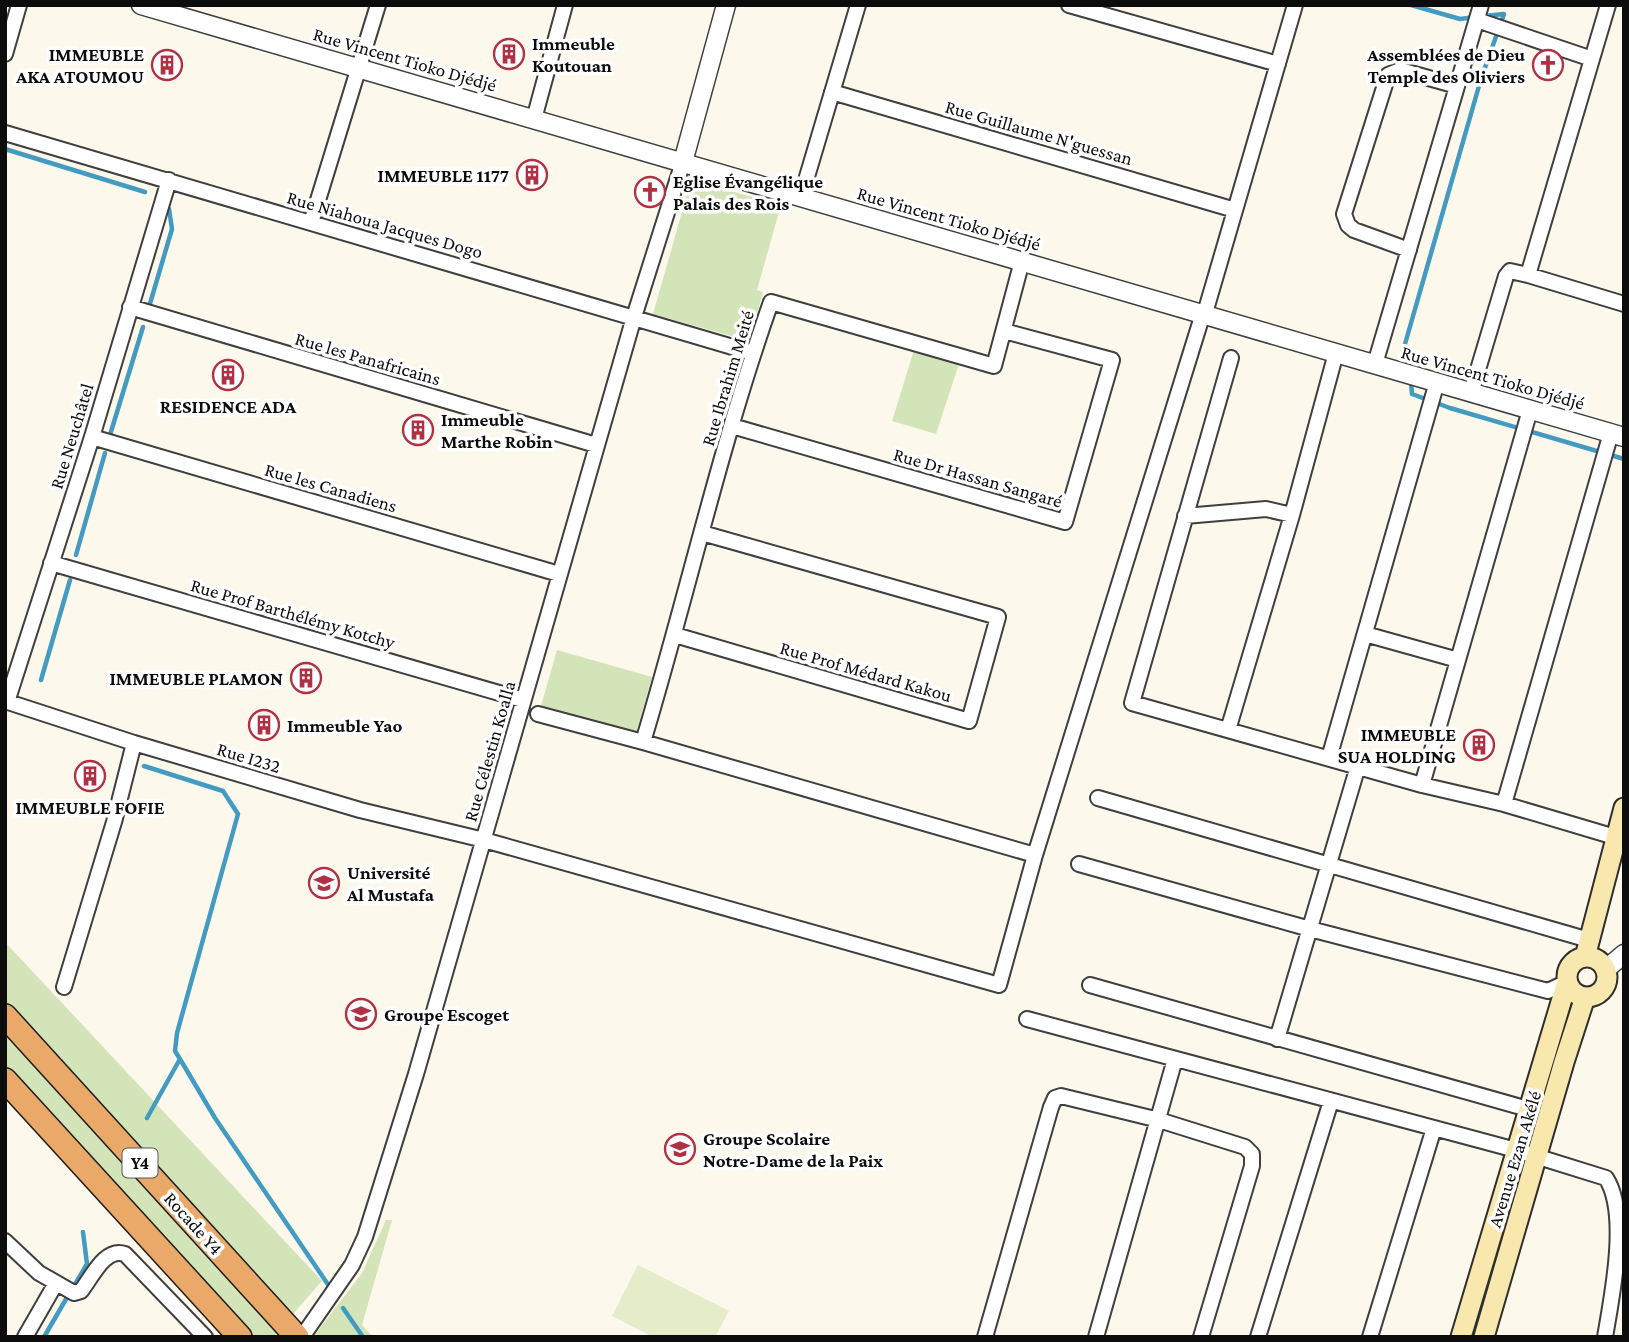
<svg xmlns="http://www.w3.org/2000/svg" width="1629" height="1342" viewBox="0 0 1629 1342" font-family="'Crimson Pro',serif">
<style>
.green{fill:#d4e4b9}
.pitch{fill:#e4ecca}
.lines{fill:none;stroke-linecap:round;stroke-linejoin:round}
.stream{stroke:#439bc1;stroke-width:4.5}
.minor-casing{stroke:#3f3f3f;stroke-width:18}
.tertiary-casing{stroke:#3f3f3f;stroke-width:21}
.secondary-casing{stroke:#2e2e2e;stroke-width:23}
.trunk-casing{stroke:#1d1d1d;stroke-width:26}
.minor{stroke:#fff;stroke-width:14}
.tertiary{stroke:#fff;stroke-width:18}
.secondary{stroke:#f8e8ad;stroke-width:19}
.trunk{stroke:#eaa968;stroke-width:23}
.labels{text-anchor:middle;stroke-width:7;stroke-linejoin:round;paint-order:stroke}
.shield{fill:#fff;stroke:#555;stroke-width:2}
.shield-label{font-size:18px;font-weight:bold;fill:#0c0c0c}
.poi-label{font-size:19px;font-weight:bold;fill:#0c0c0c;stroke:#fff;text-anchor:start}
.street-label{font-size:19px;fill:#0c0c0c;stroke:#fff}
</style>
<rect width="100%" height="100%" fill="#fdf8ec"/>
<path class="green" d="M 691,180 L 781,205 L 757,290 L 763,292 L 749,341 L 653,314 Z
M 914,350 L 959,364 L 936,434 L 892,421 Z
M 557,650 L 652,677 L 636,733 L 541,706 Z
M 5,942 L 322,1281 L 273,1337 L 225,1337 L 5,1091 Z
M 386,1220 L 392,1220 L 362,1325 L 373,1337 L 313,1337 L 362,1273 Z"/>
<path class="pitch" d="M 638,1265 L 729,1311 L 715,1337 L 653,1337 L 612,1316 Z"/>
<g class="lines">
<path class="stream" d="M 1411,5 L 1460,19 L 1475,17
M 5,149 L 145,192
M 149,307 L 172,229 L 169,209
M 1409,369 L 1405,344 L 1481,79 L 1504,14 L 1484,16
M 1411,381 L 1412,394 L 1450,408 L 1624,459
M 110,435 L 143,327
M 76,555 L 105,453
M 41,680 L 70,580
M 144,766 L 223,791 L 238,814 L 177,1033 L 175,1051 L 180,1059 L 215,1118 L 329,1286
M 147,1118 L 180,1059
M 74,1286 L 87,1264 L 83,1232
M 343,1308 L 363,1337
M 44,1337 L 69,1294"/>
<g class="minor-casing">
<path id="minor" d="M 1069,5 L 1278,64
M 1477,20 L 1592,59
M 5,54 L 19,5
M 832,92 L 1235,210
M 534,119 L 565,5
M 5,133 L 753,353
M 801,197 L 858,5
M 311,223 L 378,5
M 1409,250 L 1354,230 L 1348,225 L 1344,214 L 1388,75 L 1400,70 L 1457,86
M 1528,275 L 1608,5
M 130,307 L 596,445
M 1231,358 L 1132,703 L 1422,785 L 1504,804 L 1615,837
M 1375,364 L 1481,5
M 1471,393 L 1506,276 L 1510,271 L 1528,275 L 1624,304
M 732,426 L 1065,522 L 1112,360 L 1004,331
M 92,437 L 559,574
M 1185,516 L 1266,509 L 1292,515
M 51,563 L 523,700
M 1365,634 L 1458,660
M 675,635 L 969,721 L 998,617 L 702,533
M 5,701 L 134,743 L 360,810 L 484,840 L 999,985 L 1035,855 L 1200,323 L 1205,313 L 1295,5
M 7,702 L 92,437 L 169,180
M 538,714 L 643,742 L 1035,855
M 1228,730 L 1292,515 L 1336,353
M 643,742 C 687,596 720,446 771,302 L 994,366 L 1022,261
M 1329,758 L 1437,382
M 1422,785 L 1530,410
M 1098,798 L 1589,940
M 1504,804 L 1611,433
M 1079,864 L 1310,929 L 1548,991 L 1567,982
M 1090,985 L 1528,1109
M 64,987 L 114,822 L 134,743
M 1027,1019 L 1516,1150 L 1606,1178 C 1629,1213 1612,1296 1605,1337
M 1277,1039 L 1358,766
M 5,1241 L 39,1273 L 74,1293 L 81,1291 C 92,1277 105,1247 125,1254 L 205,1337
M 25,1337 L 56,1283
M 302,1337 L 352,1265 L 365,1237 L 416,1074 L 634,317 L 683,162
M 985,1337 L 1051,1107 L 1055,1098 L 1061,1096 L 1159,1120 L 1245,1147 L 1252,1154 L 1252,1166 L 1201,1337
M 1096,1337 L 1175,1059
M 1258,1337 L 1331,1101
M 1370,1337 L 1434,1128"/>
</g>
<g class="tertiary-casing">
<path id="tertiary" d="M 141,5 L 1624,437
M 683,162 L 726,5
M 1605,970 L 1624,954"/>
</g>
<g class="secondary-casing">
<path id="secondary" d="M 1585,957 L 1624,808
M1567 977a20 20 0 1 1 40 0a20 20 0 1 1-40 0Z
M 1461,1337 L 1567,982
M 1484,1337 L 1564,1062 L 1585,997"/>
</g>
<g class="trunk-casing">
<path id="trunk" d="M 5,1016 L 297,1337
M 5,1080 L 240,1337"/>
</g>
<use href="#minor" class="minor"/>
<use href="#tertiary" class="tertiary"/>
<use href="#secondary" class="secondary"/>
<use href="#trunk" class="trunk"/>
</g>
<defs>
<g id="building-ring" transform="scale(1.575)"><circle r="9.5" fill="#fff" stroke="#af3143" stroke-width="1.5"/><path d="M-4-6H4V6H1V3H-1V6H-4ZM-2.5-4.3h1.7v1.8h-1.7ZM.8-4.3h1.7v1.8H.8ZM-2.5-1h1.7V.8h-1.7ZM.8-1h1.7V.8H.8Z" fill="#af3143"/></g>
<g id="church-ring" transform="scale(1.575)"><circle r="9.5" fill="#fff" stroke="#af3143" stroke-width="1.5"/><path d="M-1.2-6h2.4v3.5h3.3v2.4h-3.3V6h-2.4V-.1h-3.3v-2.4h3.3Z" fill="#af3143"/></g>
<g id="university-ring" transform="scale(1.575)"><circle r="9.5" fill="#fff" stroke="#af3143" stroke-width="1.5"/><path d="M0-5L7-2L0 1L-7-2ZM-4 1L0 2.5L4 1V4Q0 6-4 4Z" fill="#af3143"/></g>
<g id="school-ring" transform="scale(1.575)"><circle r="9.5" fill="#fff" stroke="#af3143" stroke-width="1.5"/><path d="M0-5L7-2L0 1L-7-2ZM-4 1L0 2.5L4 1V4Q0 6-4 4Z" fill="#af3143"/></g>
</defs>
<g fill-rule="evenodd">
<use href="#building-ring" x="509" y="54"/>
<use href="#building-ring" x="167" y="65"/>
<use href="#church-ring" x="1548" y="65"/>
<use href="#building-ring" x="532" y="175"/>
<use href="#church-ring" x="650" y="192"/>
<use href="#building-ring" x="228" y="375"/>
<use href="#building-ring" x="418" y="430"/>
<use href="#building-ring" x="306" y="678"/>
<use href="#building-ring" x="264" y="725"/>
<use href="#building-ring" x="1479" y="745"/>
<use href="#building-ring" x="90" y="776"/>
<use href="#university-ring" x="324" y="883"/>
<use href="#school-ring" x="361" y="1014"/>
<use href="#school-ring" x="680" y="1149"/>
</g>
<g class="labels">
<rect class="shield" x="122.5" y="1148.5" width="35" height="29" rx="5"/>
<g class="shield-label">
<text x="140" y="1169">Y4</text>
</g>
<g class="poi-label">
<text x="532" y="50">Immeuble<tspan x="532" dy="22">Koutouan</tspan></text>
<text x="144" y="61" text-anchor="end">IMMEUBLE<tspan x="144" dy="22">AKA ATOUMOU</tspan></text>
<text x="1525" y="61" text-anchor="end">Assemblées de Dieu<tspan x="1525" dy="22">Temple des Oliviers</tspan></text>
<text x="509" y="182" text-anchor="end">IMMEUBLE 1177</text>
<text x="673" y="188">Eglise Évangélique<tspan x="673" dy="22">Palais des Rois</tspan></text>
<text x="228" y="413" text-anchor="middle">RESIDENCE ADA</text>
<text x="441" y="426">Immeuble<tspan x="441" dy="22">Marthe Robin</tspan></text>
<text x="283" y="685" text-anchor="end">IMMEUBLE PLAMON</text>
<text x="287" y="732">Immeuble Yao</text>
<text x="1456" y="741" text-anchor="end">IMMEUBLE<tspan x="1456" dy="22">SUA HOLDING</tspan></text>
<text x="90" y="814" text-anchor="middle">IMMEUBLE FOFIE</text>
<text x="347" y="879">Université<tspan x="347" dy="22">Al Mustafa</tspan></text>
<text x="384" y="1021">Groupe Escoget</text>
<text x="703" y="1145">Groupe Scolaire<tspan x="703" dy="22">Notre-Dame de la Paix</tspan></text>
</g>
<g class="street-label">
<text transform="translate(405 59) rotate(16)" y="7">Rue Vincent Tioko Djédjé</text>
<text transform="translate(1039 132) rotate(16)" y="7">Rue Guillaume N'guessan</text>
<text transform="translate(949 218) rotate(16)" y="7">Rue Vincent Tioko Djédjé</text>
<text transform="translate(385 224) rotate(16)" y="7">Rue Niahoua Jacques Dogo</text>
<text transform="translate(368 358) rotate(16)" y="7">Rue les Panafricains</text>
<text transform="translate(1493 377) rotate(16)" y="7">Rue Vincent Tioko Djédjé</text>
<text transform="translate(727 378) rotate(-73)" y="7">Rue Ibrahim Meité</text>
<text transform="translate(71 436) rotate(-73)" y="7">Rue Neuchâtel</text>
<text transform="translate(978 477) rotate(16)" y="7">Rue Dr Hassan Sangaré</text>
<text transform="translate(331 487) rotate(16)" y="7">Rue les Canadiens</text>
<text transform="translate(293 613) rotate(16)" y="7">Rue Prof Barthélémy Kotchy</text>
<text transform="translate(866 671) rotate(16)" y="7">Rue Prof Médard Kakou</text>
<text transform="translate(489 751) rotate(-74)" y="7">Rue Célestin Koalla</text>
<text transform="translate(249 757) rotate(17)" y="7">Rue I232</text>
<text transform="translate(1514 1159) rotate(-73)" y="7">Avenue Ezan Akélé</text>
<text transform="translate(194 1223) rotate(48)" y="7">Rocade Y4</text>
</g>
</g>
<rect width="1629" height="1342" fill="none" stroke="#0c0c0c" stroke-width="14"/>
</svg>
